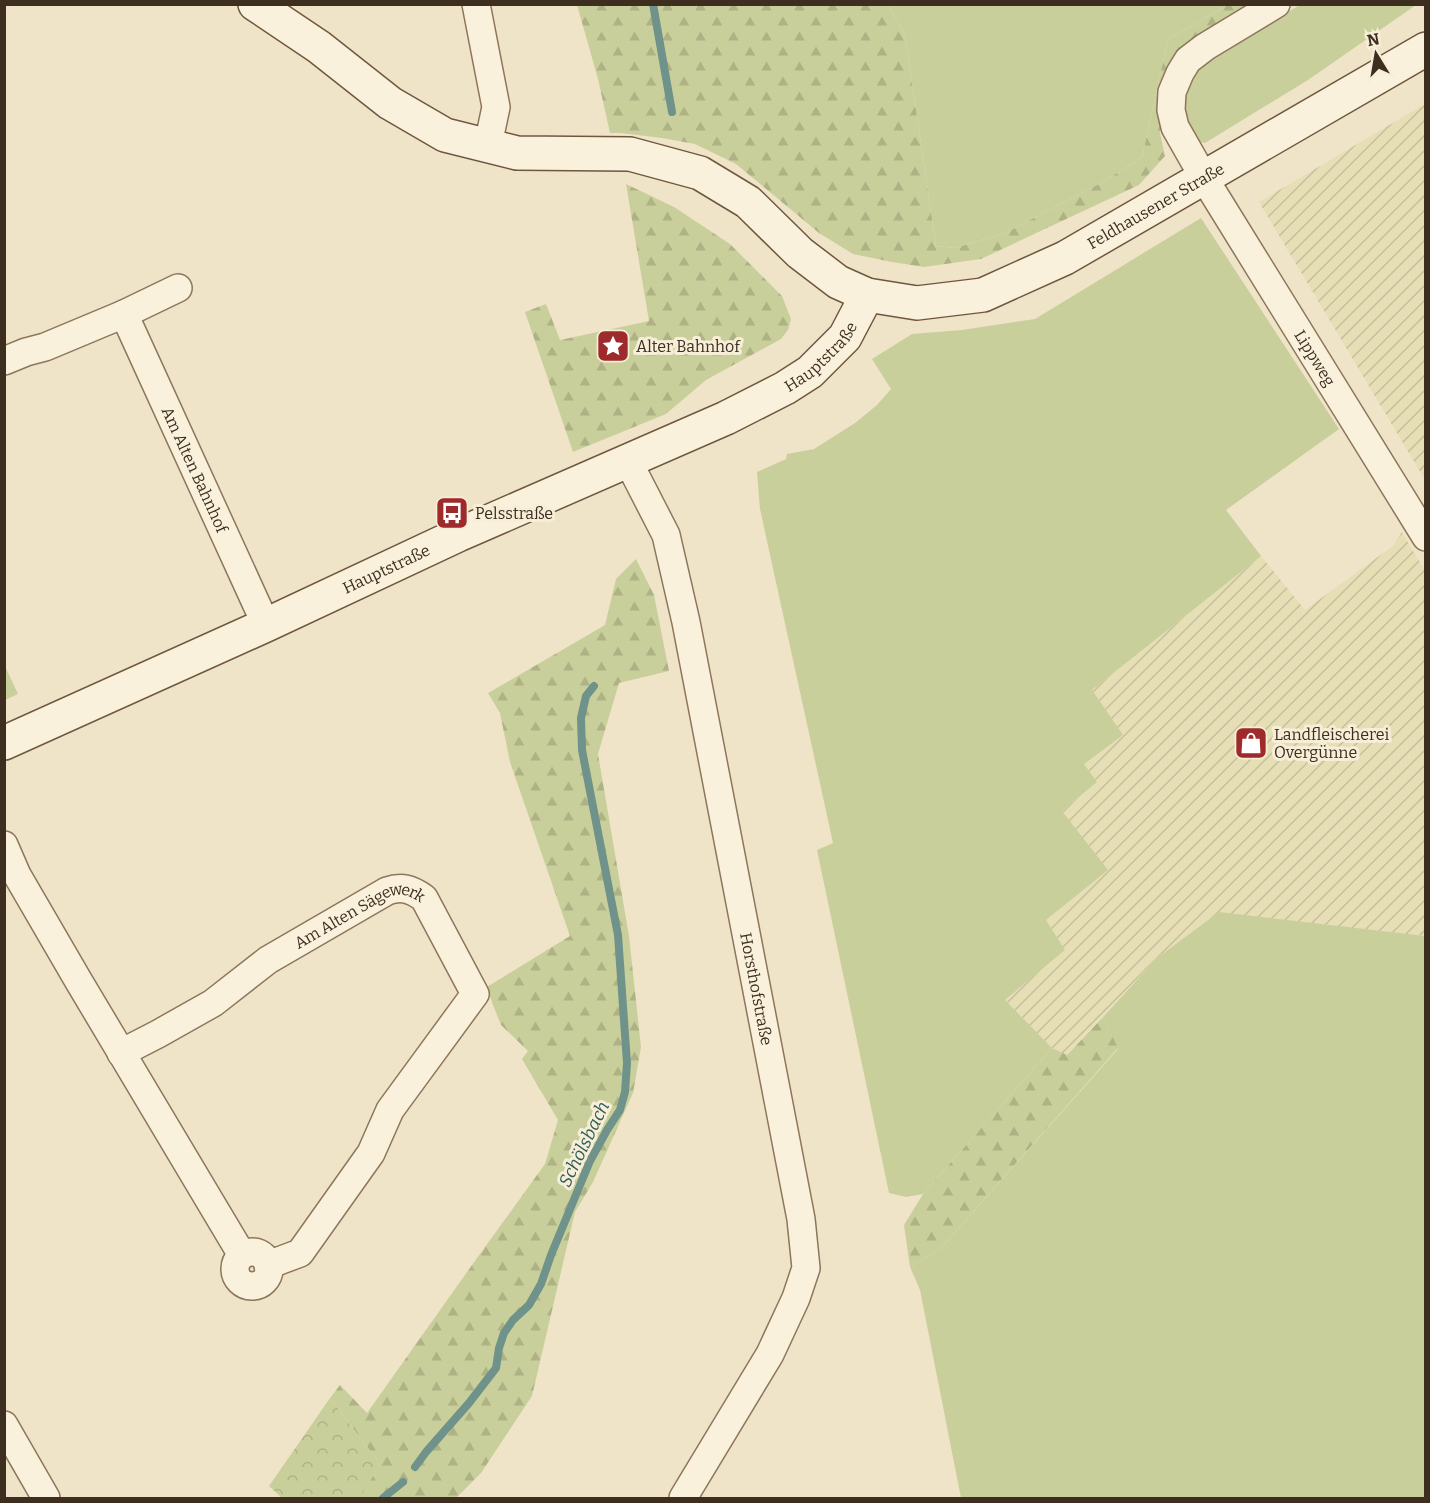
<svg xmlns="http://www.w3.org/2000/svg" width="1430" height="1503" viewBox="0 0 1430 1503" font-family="Bitter,serif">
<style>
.farmland{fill:url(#farmland-furrows)}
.grass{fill:#c9cf9b}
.forest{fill:url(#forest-firs)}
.park{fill:url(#park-crowns)}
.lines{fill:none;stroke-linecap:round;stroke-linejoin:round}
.stream{stroke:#6f938a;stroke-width:8}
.street-casing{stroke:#8d765c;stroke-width:30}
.secondary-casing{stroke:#6f573f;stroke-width:36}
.street{stroke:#faf1dc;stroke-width:27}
.secondary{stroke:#faf1dc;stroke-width:33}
.labels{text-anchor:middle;stroke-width:6;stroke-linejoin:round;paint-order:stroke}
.street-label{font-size:16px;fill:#3d2e20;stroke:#f7eed8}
.poi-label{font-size:16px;fill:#3d2e20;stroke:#f7eed8;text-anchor:start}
.water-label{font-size:18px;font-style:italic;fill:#2f5d5a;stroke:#f7eed8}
</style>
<defs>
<pattern id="farmland-furrows" width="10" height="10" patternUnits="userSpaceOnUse" patternTransform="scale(1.5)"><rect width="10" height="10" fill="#e6deb5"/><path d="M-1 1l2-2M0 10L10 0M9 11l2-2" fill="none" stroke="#c6bf9b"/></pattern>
<pattern id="forest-firs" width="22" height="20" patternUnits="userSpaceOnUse" patternTransform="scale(1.5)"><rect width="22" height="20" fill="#c9cf9b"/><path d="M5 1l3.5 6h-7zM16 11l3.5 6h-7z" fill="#aeb285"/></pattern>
<pattern id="park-crowns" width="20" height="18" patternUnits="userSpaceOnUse" patternTransform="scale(1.5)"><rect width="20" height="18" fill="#c9cf9b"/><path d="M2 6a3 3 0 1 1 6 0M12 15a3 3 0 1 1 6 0" fill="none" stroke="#aeb285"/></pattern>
</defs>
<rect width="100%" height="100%" fill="#f0e4c8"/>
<path class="farmland" d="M 1425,104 L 1425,480 L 1259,202 Z
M 1402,532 L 1425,571 L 1425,936 L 1219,913 L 1157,958 L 1066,1055 L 1052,1048 L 1005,1000 L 1065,950 L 1046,920 L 1107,870 L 1062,811 L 1097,782 L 1084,764 L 1092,690 L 1261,556 L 1305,610 L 1393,546 Z"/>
<path class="grass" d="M 888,5 L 1228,5 L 1168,39 L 1142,157 L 1103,182 L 1005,233 L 955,248 L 936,246 L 905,35 Z
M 1300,5 L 1416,5 L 1308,80 L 1205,143 L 1199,142 L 1189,129 L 1185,112 L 1184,96 L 1189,79 L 1200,66 L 1215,54 Z
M 1201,218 L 1339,429 L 1226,510 L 1261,556 L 1092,690 L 1123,735 L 1084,764 L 1097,782 L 1062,811 L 1108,870 L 1046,920 L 1065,950 L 1005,1000 L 1052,1048 L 923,1194 L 906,1197 L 889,1193 L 817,850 L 833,843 L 760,509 L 757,472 L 786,459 L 787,454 L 814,449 L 855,423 L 877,405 L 891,389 L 872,359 L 912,334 L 962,330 L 1035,319 Z
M 4,664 L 18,694 L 5,700 L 4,700 Z
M 1219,912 L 1425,936 L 1425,1498 L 961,1498 L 920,1290 L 910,1267 L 940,1249 L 1118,1049 L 1103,1017 L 1157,958 Z"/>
<path class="forest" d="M 577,5 L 888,5 L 905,35 L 936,246 L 955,248 L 1005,233 L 1103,182 L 1142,157 L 1168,39 L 1228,5 L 1250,5 L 1177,51 L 1162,98 L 1160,133 L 1165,156 L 1139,185 L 981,259 L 924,267 L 892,262 L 853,254 L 819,233 L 736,164 L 695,144 L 662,138 L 621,133 L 610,133 L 598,79 Z
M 626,184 L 674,207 L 730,244 L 782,296 L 791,319 L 788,330 L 781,339 L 706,380 L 666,414 L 573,452 L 525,312 L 546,304 L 560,340 L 649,321 Z
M 636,559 L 654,595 L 669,671 L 619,683 L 598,754 L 629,936 L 641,1047 L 633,1093 L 593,1182 L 575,1212 L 532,1396 L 481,1473 L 456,1498 L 359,1498 L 380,1464 L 330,1398 L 340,1385 L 367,1413 L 477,1258 L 545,1164 L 558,1120 L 522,1059 L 528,1051 L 501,1025 L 493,1005 L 487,987 L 570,936 L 510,762 L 500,713 L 488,693 L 605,625 L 616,579 Z
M 1103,1017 L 1118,1048 L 940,1249 L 910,1267 L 904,1225 L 923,1194 L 1052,1048 L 1067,1055 Z"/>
<path class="park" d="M 330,1398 L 380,1464 L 360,1498 L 282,1498 L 269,1486 Z"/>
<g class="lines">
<path class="stream" d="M 653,4 L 672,112
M 415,1467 L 426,1452 L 469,1403 L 496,1368 L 499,1348 L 504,1333 L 513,1320 L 529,1305 L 541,1284 L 551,1255 L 590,1161 L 607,1130 L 620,1110 L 625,1092 L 627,1063 L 618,935 L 582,750 L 581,718 L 586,696 L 594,686
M 383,1498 L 403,1482"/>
<g class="street-casing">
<g id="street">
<path d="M 476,4 L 496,107 L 488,145"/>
<path id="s1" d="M 1276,4 L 1205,47 L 1188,60 L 1180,73 L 1172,92 L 1171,110 L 1175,127 L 1204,178 L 1426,537"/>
<path d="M 124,314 L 178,288"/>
<path id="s2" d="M 4,361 L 26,352 L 45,347 L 124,314 L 266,625"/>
<path id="s3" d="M 628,461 L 666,535 L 686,622 L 801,1219 L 806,1268 L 796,1298 L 770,1354 L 683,1498"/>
<path d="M 4,845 L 17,875 L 78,980 L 242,1255"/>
<path id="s4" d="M 121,1053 L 158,1034 L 213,1003 L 268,960 L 387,891 C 402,886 411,889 424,898 L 475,994 L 390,1110 L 371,1153 L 300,1253 L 268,1265"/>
<circle cx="252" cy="1269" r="17"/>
<path d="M 4,1425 L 46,1498"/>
</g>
</g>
<g class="secondary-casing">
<g id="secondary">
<path id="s5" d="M 255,4 L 319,47 L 390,103 L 445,135 L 517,153 L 630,154 L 700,173 L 748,202 L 800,253 L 838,282 L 867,295 L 917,303 L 983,295 L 1065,258 L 1426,49"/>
<path id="s6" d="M 4,743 L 266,625 L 458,535 L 726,418 L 785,388 L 810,372 L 845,337 L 867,295"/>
</g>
</g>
<use href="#street" class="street"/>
<use href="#secondary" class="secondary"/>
</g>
<defs>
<g id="sight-square" transform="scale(1.725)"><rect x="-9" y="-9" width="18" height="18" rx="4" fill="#9e2a2b" stroke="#f7eed8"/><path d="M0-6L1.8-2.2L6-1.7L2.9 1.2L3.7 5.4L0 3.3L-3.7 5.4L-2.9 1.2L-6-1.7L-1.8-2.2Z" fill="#fff"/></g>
<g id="bus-square" transform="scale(1.725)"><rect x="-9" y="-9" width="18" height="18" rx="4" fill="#9e2a2b" stroke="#f7eed8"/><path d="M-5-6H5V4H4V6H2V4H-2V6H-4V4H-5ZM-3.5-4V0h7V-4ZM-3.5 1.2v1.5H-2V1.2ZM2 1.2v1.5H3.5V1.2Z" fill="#fff"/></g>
<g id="shop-square" transform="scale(1.725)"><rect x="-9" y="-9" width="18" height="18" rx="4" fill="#9e2a2b" stroke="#f7eed8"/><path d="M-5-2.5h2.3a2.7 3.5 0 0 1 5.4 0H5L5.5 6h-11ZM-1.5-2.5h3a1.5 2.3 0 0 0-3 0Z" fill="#fff"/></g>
</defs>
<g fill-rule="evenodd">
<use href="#sight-square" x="613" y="346"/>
<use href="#bus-square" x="452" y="513"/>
<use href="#shop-square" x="1251" y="743"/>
</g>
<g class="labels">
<g class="street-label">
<text dy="6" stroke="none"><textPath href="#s5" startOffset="1011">Feldhausener Straße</textPath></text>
<text dy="6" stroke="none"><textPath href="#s6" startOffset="906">Hauptstraße</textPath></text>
<text dy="6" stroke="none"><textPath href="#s1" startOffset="446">Lippweg</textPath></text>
<text dy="6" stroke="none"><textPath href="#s2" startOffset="300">Am Alten Bahnhof</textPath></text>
<text dy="6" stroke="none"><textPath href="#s6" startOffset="420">Hauptstraße</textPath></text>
<text dy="6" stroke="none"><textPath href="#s4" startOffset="279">Am Alten Sägewerk</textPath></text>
<text dy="6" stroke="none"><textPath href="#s3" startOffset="546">Horsthofstraße</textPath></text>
</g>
<g class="poi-label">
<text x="636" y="352">Alter Bahnhof</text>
<text x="475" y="519">Pelsstraße</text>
<text x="1274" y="740">Landfleischerei<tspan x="1274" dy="18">Overgünne</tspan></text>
</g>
<g class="water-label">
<text transform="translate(584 1144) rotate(-64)" y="6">Schölsbach</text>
</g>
</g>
<rect width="1430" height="1503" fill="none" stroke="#3d2e20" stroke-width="12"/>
<g transform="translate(1376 54) rotate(349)" stroke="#f7eed8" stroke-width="4.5" paint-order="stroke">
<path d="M0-4.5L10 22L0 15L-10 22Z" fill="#3d2e20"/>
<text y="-9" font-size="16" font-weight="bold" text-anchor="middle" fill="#3d2e20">N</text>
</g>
</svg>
